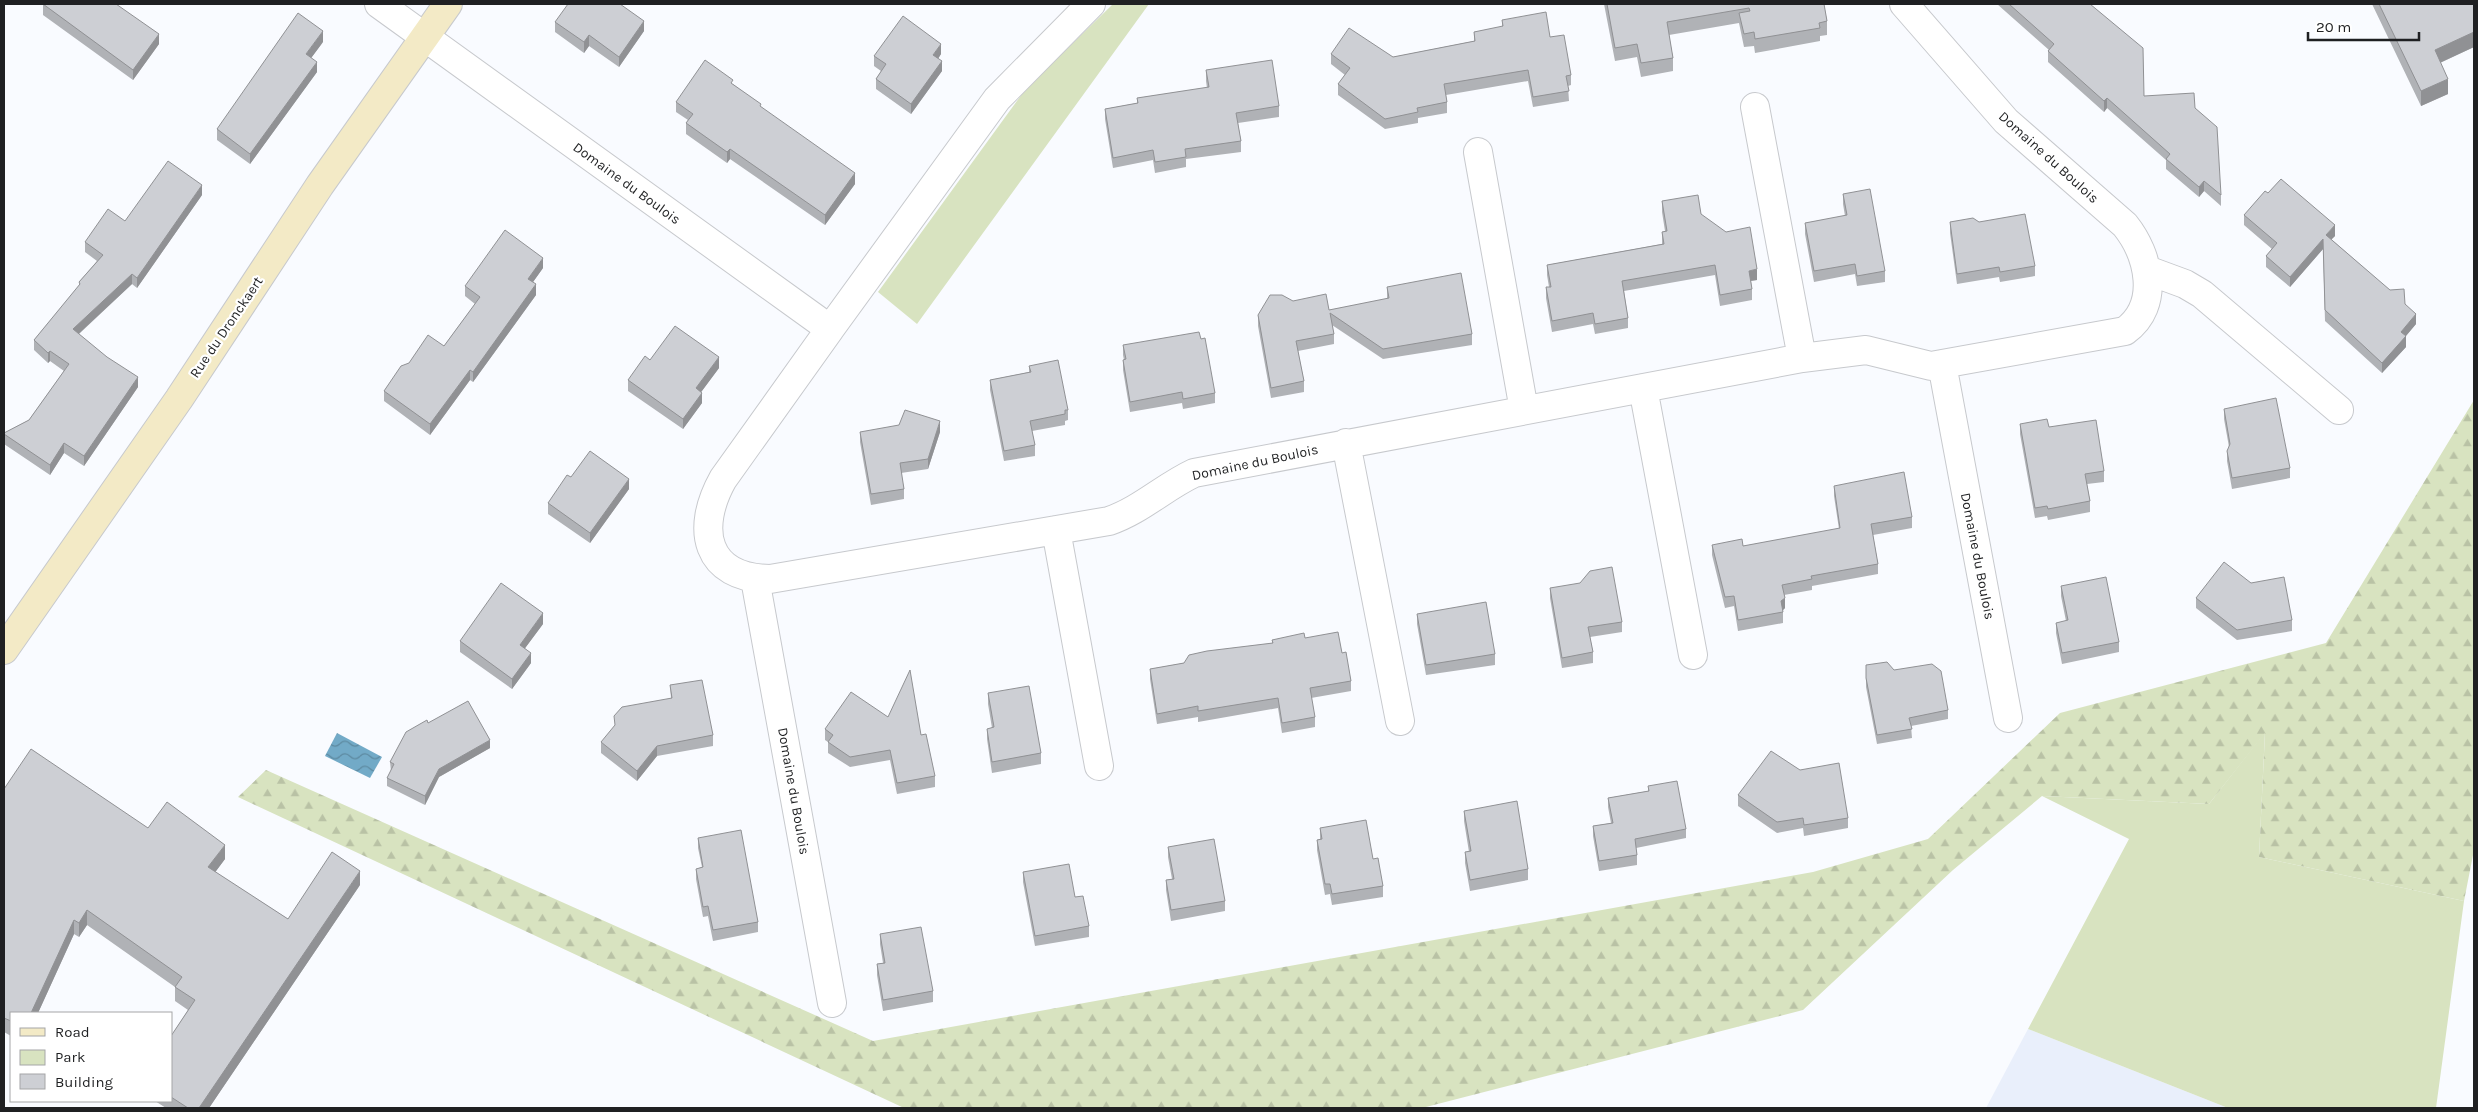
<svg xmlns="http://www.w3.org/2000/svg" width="2478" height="1112" viewBox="0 0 2478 1112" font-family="Karla,sans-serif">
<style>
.built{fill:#e9effb}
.green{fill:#d8e3c0}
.forest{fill:url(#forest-firs)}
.water{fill:url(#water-waves)}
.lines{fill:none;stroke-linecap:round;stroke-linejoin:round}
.minor-casing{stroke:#c7c9cd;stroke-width:30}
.secondary-casing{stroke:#c7c9cd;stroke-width:30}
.minor{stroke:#fff;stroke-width:28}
.secondary{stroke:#f3eac6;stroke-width:28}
.wall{fill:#b0b2b6}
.shaded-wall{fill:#909194}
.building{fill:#cdcfd4;stroke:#909194}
.labels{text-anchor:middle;stroke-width:4.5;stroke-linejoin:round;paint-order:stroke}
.street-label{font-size:14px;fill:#1f2022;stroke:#fff}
</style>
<defs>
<pattern id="forest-firs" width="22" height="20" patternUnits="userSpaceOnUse" patternTransform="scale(1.25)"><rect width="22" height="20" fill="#d8e3c0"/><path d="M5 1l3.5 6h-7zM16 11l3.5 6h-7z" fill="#b9c2a5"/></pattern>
<pattern id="water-waves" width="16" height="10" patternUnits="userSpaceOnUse" patternTransform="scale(1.25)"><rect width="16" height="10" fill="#72aac7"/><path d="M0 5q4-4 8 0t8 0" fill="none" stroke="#5d8aa1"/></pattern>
</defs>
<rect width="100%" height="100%" fill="#f9fbff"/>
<path class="built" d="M 2028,1029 L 2228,1108 L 1986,1108 Z"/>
<path class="green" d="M 1113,4 L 1149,4 L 917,324 L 878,292 L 1025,90 Z
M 2265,732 L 2259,857 L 2464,901 L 2436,1108 L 2228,1108 L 2028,1029 L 2129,839 L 2042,796 L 2209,804 Z"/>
<path class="forest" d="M 2474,400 L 2474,850 L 2464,901 L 2259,857 L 2265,733 L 2209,804 L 2042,796 L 1953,870 L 1803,1010 L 1422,1108 L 904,1108 L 238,797 L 266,770 L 873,1041 L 1813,872 L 1928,839 L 2060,713 L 2326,643 Z"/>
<path class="water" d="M 337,733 L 382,757 L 370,778 L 325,756 Z"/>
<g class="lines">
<g class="minor-casing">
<path id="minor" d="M 379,4 L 830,329 L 723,479 C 695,529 705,578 770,579 L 1109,521 C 1141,510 1164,487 1194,473 L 1802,358 L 1866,350 L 1931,366 L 2125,331 C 2161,305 2149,255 2125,225 L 2006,121 L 1904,4
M 1755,107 L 1802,358
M 1478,152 L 1524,410
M 2147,270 L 2185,284 L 2202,294 L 2339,410
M 830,329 L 997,99 L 1091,4
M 1942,364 L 2008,718
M 1643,388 L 1693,655
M 1346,443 L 1400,721
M 1056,530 L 1099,766
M 755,579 L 832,1003"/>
</g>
<g class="secondary-casing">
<path id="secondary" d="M 4,650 L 179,399 L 320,185 L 448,4"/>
</g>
<use href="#minor" class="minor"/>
<use href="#secondary" class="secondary"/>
</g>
<path class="wall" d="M 43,4 L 159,44 L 133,80 L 43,15 Z
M 1604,4 L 1824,4 L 1827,21 L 1827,35 L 1820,36 L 1820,41 L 1755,53 L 1754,46 L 1744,47 L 1739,23 L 1669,35 L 1673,58 L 1673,71 L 1641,77 L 1637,57 L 1615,61 Z
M 1997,4 L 2090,4 L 2144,96 L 2195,108 L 2221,195 L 2221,206 L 2204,191 L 2199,197 L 2166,169 L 2166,160 L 2107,108 L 2104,112 L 2048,62 L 2048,51 L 2049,50 Z
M 2372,4 L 2474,4 L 2474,47 L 2440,63 L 2448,94 L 2421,106 Z
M 1502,20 L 1550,37 L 1571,75 L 1571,85 L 1568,86 L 1569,101 L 1533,107 L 1528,81 L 1446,95 L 1447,102 L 1447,113 L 1418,118 L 1418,123 L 1385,129 L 1338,95 L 1338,84 L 1345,75 L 1331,64 L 1331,54 L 1393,57 L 1474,41 L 1474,32 L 1502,27 Z
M 555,22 L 644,31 L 619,67 L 589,46 L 584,53 L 555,32 Z
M 323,42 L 311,58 L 317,72 L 250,164 L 217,140 L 217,129 Z
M 941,54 L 938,59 L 942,71 L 911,114 L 876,89 L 876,79 L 881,71 L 874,66 L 874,56 Z
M 1206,70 L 1279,106 L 1279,117 L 1238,123 L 1241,141 L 1241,152 L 1186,159 L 1186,167 L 1155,173 L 1153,160 L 1113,168 L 1105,119 L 1105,109 L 1137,103 L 1137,98 L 1207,88 L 1206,81 Z
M 733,84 L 855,184 L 825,225 L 730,159 L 727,163 L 686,134 L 686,123 L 688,120 L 676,112 L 676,102 Z
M 1843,194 L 1885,271 L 1885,282 L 1857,286 L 1855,274 L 1814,282 L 1805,234 L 1805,223 L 1845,216 L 1843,204 Z
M 202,195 L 137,288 L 132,284 L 79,334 L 138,387 L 84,466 L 64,453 L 50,475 L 4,444 L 4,433 L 29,420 L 64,371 L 50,361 L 48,363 L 34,350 L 34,340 L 79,286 L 79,282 L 97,261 L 85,252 L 85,242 L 125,221 Z
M 1662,201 L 1701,214 L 1757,280 L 1751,281 L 1752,289 L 1752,300 L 1720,306 L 1715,275 L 1624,291 L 1628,318 L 1628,328 L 1595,334 L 1593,324 L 1552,332 L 1546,298 L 1546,287 L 1549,287 L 1547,275 L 1547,265 L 1662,244 L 1662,232 L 1665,231 L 1662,212 Z
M 2244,215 L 2335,236 L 2331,239 L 2405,304 L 2416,324 L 2406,336 L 2406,347 L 2382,373 L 2325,321 L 2323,249 L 2290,287 L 2266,267 L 2266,256 L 2272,249 L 2244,225 Z
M 1950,222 L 2035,266 L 2035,276 L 2000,282 L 1999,277 L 1957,284 L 1950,233 Z
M 543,268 L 533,282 L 536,295 L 473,382 L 470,380 L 430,435 L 384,401 L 384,391 L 444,346 L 475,304 L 465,296 L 465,286 Z
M 1387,287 L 1472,334 L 1472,345 L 1383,359 L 1332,325 L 1334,334 L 1334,344 L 1298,351 L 1304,381 L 1304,392 L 1271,398 L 1258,326 L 1258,315 L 1293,301 L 1329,310 L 1387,299 Z
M 1201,339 L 1215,393 L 1215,403 L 1183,409 L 1182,403 L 1130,412 L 1123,370 L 1123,360 L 1124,360 L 1123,355 L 1123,345 Z
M 650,360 L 719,368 L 701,392 L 702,403 L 683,429 L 628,391 L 628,380 Z
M 1029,366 L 1068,410 L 1068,420 L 1065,421 L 1065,425 L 1032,431 L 1035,445 L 1035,456 L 1004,461 L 990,390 L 990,380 L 1029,372 Z
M 2224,409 L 2290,468 L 2290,478 L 2232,489 L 2227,461 L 2227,451 L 2229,447 L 2224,419 Z
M 2020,424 L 2049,427 L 2104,471 L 2104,482 L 2087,484 L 2090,501 L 2090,512 L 2048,520 L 2047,516 L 2035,518 L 2020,434 Z
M 860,432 L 940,432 L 928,469 L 901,473 L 904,489 L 904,499 L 871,505 L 860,442 Z
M 571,477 L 629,489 L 590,543 L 548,514 L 548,503 Z
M 1834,486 L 1912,517 L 1912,528 L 1873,535 L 1878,564 L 1878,574 L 1812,586 L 1812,590 L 1784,595 L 1785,608 L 1783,610 L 1783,623 L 1738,631 L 1734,606 L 1725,608 L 1712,555 L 1712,545 L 1743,546 L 1839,529 L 1834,496 Z
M 2061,586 L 2119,642 L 2119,652 L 2062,664 L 2056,633 L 2056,623 L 2066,621 L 2061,596 Z
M 1550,588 L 1622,622 L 1622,632 L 1590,637 L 1593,652 L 1593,663 L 1562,668 L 1550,598 Z
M 2196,598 L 2292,620 L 2292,631 L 2237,640 L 2196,608 Z
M 1417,614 L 1495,654 L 1495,665 L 1426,675 L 1417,624 Z
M 543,624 L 525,648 L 531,663 L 512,689 L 460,652 L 460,641 Z
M 1305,638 L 1342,653 L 1351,681 L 1351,691 L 1311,698 L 1315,717 L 1315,727 L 1282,733 L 1278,708 L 1198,722 L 1198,717 L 1157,724 L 1150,679 L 1150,669 L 1184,663 L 1272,643 L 1272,640 Z
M 1866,665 L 1894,670 L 1948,710 L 1948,719 L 1911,726 L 1912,738 L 1877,744 L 1866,687 Z
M 670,685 L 713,735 L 713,746 L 657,756 L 637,781 L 601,753 L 601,742 L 671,698 Z
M 988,693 L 1041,753 L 1041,764 L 992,773 L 987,739 L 987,729 L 992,728 L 988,704 Z
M 888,717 L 921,735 L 935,776 L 935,787 L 897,794 L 890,760 L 850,767 L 828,753 L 828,742 L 825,740 L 825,729 Z
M 428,723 L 490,748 L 439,777 L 425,805 L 387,786 L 387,778 L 391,771 L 390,762 Z
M 1648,786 L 1686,829 L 1686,838 L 1636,848 L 1637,855 L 1637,865 L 1599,871 L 1593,836 L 1593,826 L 1611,823 L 1608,807 L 1608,798 L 1648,791 Z
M 4,789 L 148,828 L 225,859 L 215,872 L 288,919 L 360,885 L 209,1108 L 166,1108 L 155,1101 L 171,1101 L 171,1036 L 188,1010 L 175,1001 L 175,987 L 87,925 L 79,937 L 74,934 L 38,1013 L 11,1013 L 11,1036 L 4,1032 Z
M 1738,795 L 1848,818 L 1848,828 L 1804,836 L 1803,828 L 1777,833 L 1738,806 Z
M 1464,811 L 1528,869 L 1528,880 L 1470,891 L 1465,863 L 1465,852 L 1469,852 L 1464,821 Z
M 1320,828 L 1373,859 L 1383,886 L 1383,897 L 1332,905 L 1330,894 L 1325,895 L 1317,850 L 1317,840 L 1320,839 Z
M 698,838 L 758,922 L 758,932 L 713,941 L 708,916 L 703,917 L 696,879 L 696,869 L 702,867 L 698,848 Z
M 1168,847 L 1225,901 L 1225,911 L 1171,921 L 1166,890 L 1166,880 L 1172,879 L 1168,857 Z
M 1023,872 L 1075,897 L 1089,926 L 1089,937 L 1035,946 L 1023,882 Z
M 880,934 L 933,991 L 933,1002 L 883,1011 L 877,975 L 877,964 L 883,963 L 880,944 Z"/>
<path class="shaded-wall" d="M 644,21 L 644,31 L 619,67 L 619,57 Z
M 323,31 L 323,42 L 306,65 L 306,54 Z
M 2474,32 L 2474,47 L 2435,65 L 2435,50 Z
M 159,34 L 159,44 L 133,80 L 133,70 Z
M 589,35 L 589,46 L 584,53 L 584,42 Z
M 941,44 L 941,54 L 933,66 L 933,55 Z
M 942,61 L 942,71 L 911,114 L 911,104 Z
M 317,62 L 317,72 L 250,164 L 250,154 Z
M 2448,79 L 2448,94 L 2421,106 L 2421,91 Z
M 2107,98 L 2107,108 L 2104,112 L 2104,101 Z
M 730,149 L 730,159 L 727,163 L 727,152 Z
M 855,173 L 855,184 L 825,225 L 825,215 Z
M 2204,181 L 2204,191 L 2199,197 L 2199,187 Z
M 202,185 L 202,195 L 137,288 L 137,278 Z
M 2335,225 L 2335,236 L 2326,245 L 2326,235 Z
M 2323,239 L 2323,249 L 2290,287 L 2290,277 Z
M 543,258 L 543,268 L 528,289 L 528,279 Z
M 1757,269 L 1757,280 L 1749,281 L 1749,271 Z
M 132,274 L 132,284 L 73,339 L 73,329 Z
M 536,284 L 536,295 L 473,382 L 473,372 Z
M 2416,314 L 2416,324 L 2405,337 L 2406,336 L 2406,347 L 2382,373 L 2382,363 L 2401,332 Z
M 50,351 L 50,361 L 48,363 L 48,353 Z
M 719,357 L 719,368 L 696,399 L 696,388 Z
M 470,370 L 470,380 L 430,435 L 430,424 Z
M 138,377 L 138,387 L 84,466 L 84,456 Z
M 702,393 L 702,403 L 683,429 L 683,419 Z
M 940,421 L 940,432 L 928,469 L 928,459 Z
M 64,443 L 64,453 L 50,475 L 50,465 Z
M 629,479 L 629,489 L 590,543 L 590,533 Z
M 1785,598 L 1785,608 L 1781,612 L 1781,601 Z
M 543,613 L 543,624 L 520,655 L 520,645 Z
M 531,653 L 531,663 L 512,689 L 512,679 Z
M 490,740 L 490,748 L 439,777 L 425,805 L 425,796 L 439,769 Z
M 657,746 L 657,756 L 637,781 L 637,771 Z
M 225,845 L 225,859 L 208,882 L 208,867 Z
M 360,871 L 360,885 L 209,1108 L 199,1108 Z
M 87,910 L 87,925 L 79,937 L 79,923 Z
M 74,920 L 74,934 L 38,1013 L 31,1013 Z"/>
<path class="building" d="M 43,4 L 116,4 L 159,34 L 133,70 Z
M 568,4 L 620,4 L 644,21 L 619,57 L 589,35 L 584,42 L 555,22 Z
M 1607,4 L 1824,4 L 1827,21 L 1819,23 L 1820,28 L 1755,39 L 1754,32 L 1744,34 L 1739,13 L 1750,11 L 1749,8 L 1667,22 L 1673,58 L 1641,63 L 1637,44 L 1615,48 Z
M 2009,4 L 2090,4 L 2143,48 L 2144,96 L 2194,93 L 2195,108 L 2217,127 L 2221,195 L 2204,181 L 2199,187 L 2166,159 L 2170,154 L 2107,98 L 2104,101 L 2048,51 L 2054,44 Z
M 2379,4 L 2474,4 L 2474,32 L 2435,50 L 2448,79 L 2421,91 Z
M 1546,12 L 1550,37 L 1564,35 L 1571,75 L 1566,76 L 1569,91 L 1533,97 L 1528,70 L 1444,84 L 1447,102 L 1417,108 L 1418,112 L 1385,119 L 1338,84 L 1350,68 L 1331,54 L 1349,28 L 1393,57 L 1475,41 L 1474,32 L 1503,26 L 1502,20 Z
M 298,13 L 323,31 L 306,54 L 317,62 L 250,154 L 217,129 Z
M 903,16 L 941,44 L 933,55 L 942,61 L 911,104 L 876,79 L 886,64 L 874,56 Z
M 705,60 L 733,80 L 731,83 L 761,104 L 760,106 L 855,173 L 825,215 L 730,149 L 727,152 L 686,123 L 693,114 L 676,102 Z
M 1272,60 L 1279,106 L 1236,113 L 1241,141 L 1185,149 L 1186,157 L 1155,162 L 1153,150 L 1113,158 L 1105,109 L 1138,103 L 1137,98 L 1209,87 L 1206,70 Z
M 168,161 L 202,185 L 137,278 L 132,274 L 73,329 L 107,357 L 138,377 L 84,456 L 64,443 L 50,465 L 4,434 L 4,433 L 29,420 L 69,364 L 50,351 L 48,353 L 34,340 L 80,284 L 79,282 L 103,255 L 85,242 L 108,209 L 125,221 Z
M 2281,179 L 2335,225 L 2326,235 L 2390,290 L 2404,289 L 2405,304 L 2416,314 L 2401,332 L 2406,336 L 2382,363 L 2325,310 L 2323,239 L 2290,277 L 2266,256 L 2277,243 L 2244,215 L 2265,191 L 2268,193 Z
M 1870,189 L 1885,271 L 1857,276 L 1855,264 L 1814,271 L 1805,223 L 1847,215 L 1843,194 Z
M 1698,195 L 1701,214 L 1726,232 L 1750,227 L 1757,269 L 1749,271 L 1752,289 L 1720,295 L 1715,265 L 1622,281 L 1628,318 L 1595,324 L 1593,313 L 1552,321 L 1546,287 L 1551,287 L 1547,265 L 1664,244 L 1662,232 L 1667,231 L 1662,201 Z
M 2025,214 L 2035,266 L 2000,272 L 1999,267 L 1957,274 L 1950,222 L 1973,218 L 1979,222 Z
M 505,230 L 543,258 L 528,279 L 536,284 L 473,372 L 470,370 L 430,424 L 384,391 L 401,366 L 409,363 L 428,335 L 444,346 L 480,297 L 465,286 Z
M 1461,273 L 1472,334 L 1383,349 L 1330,313 L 1334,334 L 1296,341 L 1304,381 L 1271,388 L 1258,315 L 1270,295 L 1282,295 L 1293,301 L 1326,294 L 1329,310 L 1389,298 L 1387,287 Z
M 675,326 L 719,357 L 696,388 L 702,393 L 683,419 L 628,380 L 645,356 L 650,360 Z
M 1199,332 L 1201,339 L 1205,338 L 1215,393 L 1183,399 L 1182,392 L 1130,402 L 1123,360 L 1126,359 L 1123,345 Z
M 1058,360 L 1068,410 L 1065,410 L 1065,414 L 1030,421 L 1035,445 L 1004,451 L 990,380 L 1031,372 L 1029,366 Z
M 2276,398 L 2290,468 L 2232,478 L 2227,451 L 2230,444 L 2224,409 Z
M 905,410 L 940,421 L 928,459 L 900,463 L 904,489 L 871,494 L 860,432 L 899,425 Z
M 2047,419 L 2049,427 L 2096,420 L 2104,471 L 2085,474 L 2090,501 L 2048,509 L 2047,506 L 2035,508 L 2020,424 Z
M 590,451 L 629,479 L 590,533 L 548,503 L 567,475 L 571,477 Z
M 1904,472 L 1912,517 L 1871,524 L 1878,564 L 1811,576 L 1812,579 L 1782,585 L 1785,598 L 1781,601 L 1783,612 L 1738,620 L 1734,596 L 1725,597 L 1712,545 L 1742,539 L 1743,546 L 1840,528 L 1834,486 Z
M 2224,562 L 2251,583 L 2284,577 L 2292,620 L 2237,630 L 2196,598 Z
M 1612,567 L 1622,622 L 1588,627 L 1593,652 L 1562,658 L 1550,588 L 1580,583 L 1590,571 Z
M 2106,577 L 2119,642 L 2062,653 L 2056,623 L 2068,620 L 2061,586 Z
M 501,583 L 543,613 L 520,645 L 531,653 L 512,679 L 460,641 Z
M 1486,602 L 1495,654 L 1426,665 L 1417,614 Z
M 1338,632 L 1342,653 L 1346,652 L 1351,681 L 1310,688 L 1315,717 L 1282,723 L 1278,698 L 1198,711 L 1198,706 L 1157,714 L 1150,669 L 1184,663 L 1189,655 L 1207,651 L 1273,643 L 1272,640 L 1304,633 L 1305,638 Z
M 1887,662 L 1894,670 L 1932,664 L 1941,671 L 1948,710 L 1909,718 L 1912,729 L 1877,735 L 1866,678 L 1866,665 Z
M 910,670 L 921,735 L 926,734 L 935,776 L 897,783 L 890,750 L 850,757 L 828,742 L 833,735 L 825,729 L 851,692 L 888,717 Z
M 702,680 L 713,735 L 657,746 L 637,771 L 601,742 L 615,725 L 614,716 L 622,707 L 672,698 L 670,685 Z
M 1029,686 L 1041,753 L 992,762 L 987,729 L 994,727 L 988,693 Z
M 468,701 L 490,740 L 439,769 L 425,796 L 387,778 L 394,764 L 390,762 L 406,732 L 427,720 L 428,723 Z
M 31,749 L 148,828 L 167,802 L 225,845 L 208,867 L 288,919 L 332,852 L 360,871 L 199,1108 L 188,1108 L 171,1097 L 171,1036 L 195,1000 L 175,987 L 182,977 L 87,910 L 79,923 L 74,920 L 31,1013 L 11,1013 L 11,1021 L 4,1018 L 4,789 Z
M 1771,751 L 1800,770 L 1839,763 L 1848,818 L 1804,825 L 1803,818 L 1777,822 L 1738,795 Z
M 1677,781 L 1686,829 L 1635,839 L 1637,855 L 1599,861 L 1593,826 L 1613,823 L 1608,798 L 1649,791 L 1648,786 Z
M 1517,801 L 1528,869 L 1470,880 L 1465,852 L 1471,851 L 1464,811 Z
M 1366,820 L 1373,859 L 1378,858 L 1383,886 L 1332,894 L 1330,884 L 1325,884 L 1317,840 L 1322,839 L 1320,828 Z
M 741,830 L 758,922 L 713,930 L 708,906 L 703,907 L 696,869 L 703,867 L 698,838 Z
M 1214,839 L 1225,901 L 1171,910 L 1166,880 L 1174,879 L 1168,847 Z
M 1069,864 L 1075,897 L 1083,896 L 1089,926 L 1035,936 L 1023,872 Z
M 921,927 L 933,991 L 883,1000 L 877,964 L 885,963 L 880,934 Z"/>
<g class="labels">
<g class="street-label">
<text transform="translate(2049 157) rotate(42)" y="5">Domaine du Boulois</text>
<text transform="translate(627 183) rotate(36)" y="5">Domaine du Boulois</text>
<text transform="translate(226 327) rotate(-56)" y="5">Rue du Dronckaert</text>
<text transform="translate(1255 462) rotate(-12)" y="5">Domaine du Boulois</text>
<text transform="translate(1978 556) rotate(79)" y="5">Domaine du Boulois</text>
<text transform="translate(794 791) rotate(80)" y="5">Domaine du Boulois</text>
</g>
</g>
<rect width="2478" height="1112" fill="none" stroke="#1f2022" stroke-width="10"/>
<rect x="10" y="1012" width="162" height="90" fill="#ffffff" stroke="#a5a6a7"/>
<rect x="20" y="1028" width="25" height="8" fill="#f3eac6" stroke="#a5a6a7"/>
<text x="55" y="1037" font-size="15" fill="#1f2022">Road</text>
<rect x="20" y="1050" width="25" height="15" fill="#d8e3c0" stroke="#a5a6a7"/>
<text x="55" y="1062" font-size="15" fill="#1f2022">Park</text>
<rect x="20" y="1074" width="25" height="15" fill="#cdcfd4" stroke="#a5a6a7"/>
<text x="55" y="1087" font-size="15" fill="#1f2022">Building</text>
<path d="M2308 32v8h111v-8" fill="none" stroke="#1f2022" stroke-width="2.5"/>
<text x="2316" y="32" font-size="15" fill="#1f2022" stroke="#ffffff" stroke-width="4" paint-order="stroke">20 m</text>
</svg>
